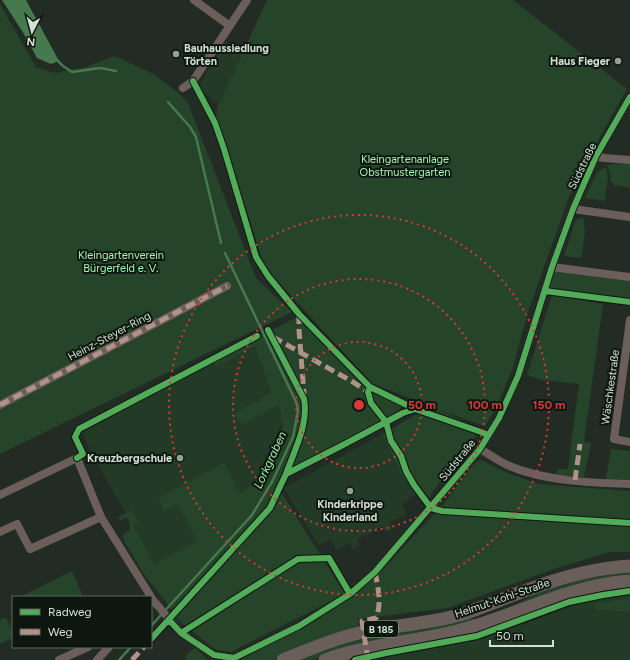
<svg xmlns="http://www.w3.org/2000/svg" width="630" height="660" viewBox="0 0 630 660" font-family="Figtree,sans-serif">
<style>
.built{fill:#223a26}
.green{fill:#25442a}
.water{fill:#47794f}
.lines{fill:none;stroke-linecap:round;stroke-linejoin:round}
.stream{stroke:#47794f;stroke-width:2.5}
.street{stroke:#6b5e5b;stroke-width:8}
.primary{stroke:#695e59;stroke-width:13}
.quiet{stroke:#af9288;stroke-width:5;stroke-dasharray:10 5;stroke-linecap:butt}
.cycleway-casing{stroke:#0e170f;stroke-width:8}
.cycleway{stroke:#51ab58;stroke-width:6}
.ring{fill:none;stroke:#d63a39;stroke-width:2;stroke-dasharray:2 4}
.poi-dot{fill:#95a196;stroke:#0e170f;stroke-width:1.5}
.labels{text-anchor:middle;stroke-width:4;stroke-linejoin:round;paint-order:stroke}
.shield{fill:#0e170f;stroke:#98a499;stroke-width:1}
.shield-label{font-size:10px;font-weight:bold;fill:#d3e0d4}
.poi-label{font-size:11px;font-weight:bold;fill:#d3e0d4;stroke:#0e170f;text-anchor:end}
.park-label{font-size:11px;fill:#a7f5b1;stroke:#0e170f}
.street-label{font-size:11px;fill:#d3e0d4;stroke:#0e170f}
.water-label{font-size:12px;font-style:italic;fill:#a0efab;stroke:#0e170f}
.centre{fill:#d63a39;stroke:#0e170f;stroke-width:2}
.ring-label{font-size:12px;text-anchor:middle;font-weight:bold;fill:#d63a39;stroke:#0e170f;stroke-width:4;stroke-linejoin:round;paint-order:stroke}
</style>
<rect width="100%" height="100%" fill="#222c24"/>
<path class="built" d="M 225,41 L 243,53 L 218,106 L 199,87 Z
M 254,341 L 281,404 L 283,422 L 246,497 L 167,595 L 126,513 L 108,483 L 82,433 L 198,369 Z
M 382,434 L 401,475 L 417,494 L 402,504 L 407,514 L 390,522 L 393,529 L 386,533 L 383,526 L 357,540 L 360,547 L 353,550 L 350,543 L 336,550 L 331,540 L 318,545 L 284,488 Z
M 630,595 L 630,660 L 385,660 L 386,657 L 482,639 L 585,602 Z"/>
<path class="green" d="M 267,0 L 513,0 L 627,89 L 601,135 L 569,197 L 527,315 L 513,367 L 498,405 L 485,426 L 439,410 L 481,429 L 439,483 L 425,504 L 401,475 L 382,434 L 431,406 L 373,384 L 265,268 L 216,116 L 218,106 Z
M 0,4 L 36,67 L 55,73 L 86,67 L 114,56 L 152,73 L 176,91 L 188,103 L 256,278 L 292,312 L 0,454 Z
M 630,162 L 630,188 L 618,185 L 617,186 L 614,186 L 614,183 L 610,182 L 611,177 L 607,165 Z
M 606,167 L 608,178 L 605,201 L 585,198 L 597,172 Z
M 579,218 L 583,218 L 584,220 L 585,234 L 581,258 L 564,256 L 575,222 Z
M 552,267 L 630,277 L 630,302 L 545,291 Z
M 552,295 L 603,304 L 584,442 L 591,443 L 584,477 L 555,475 L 558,469 L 568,469 L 579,384 L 542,380 L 527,375 Z
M 303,314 L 363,381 L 393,396 L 409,401 L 391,416 L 288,470 L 281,492 L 345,594 L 231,652 L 216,650 L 177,619 L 166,602 L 143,573 L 124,541 L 123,534 L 130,530 L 130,524 L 127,517 L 120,520 L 118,517 L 132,510 L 138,522 L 133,525 L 154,564 L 197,541 L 178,504 L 164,511 L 158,498 L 224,463 L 240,493 L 254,484 L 283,426 L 279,405 L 241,425 L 235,413 L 272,393 L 255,346 L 216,367 L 212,361 Z
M 611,449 L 630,451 L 630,484 L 605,483 Z
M 481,460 L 505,472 L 538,484 L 630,491 L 630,552 L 609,552 L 548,571 L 448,608 L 358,619 L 359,626 L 286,653 L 273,660 L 241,660 L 327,613 L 361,590 L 385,567 L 447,500 L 467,472 L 476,462 Z
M 72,571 L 83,597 L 20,597 Z
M 630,571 L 630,574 L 610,578 L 497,612 L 523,601 L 542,590 L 565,582 Z
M 630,598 L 630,612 L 597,610 L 595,604 Z
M 6,617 L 13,633 L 13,638 L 0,644 L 0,620 Z
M 470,618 L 472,620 L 471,623 L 369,642 L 368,637 Z
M 361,638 L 363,644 L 311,660 L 296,660 L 308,655 Z
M 195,648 L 208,660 L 187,660 L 185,656 Z"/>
<path class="water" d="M 2,0 L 26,0 L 59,61 L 51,64 L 37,58 L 24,34 Z"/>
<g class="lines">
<path class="stream" d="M 57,60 L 63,66 L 72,72 L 100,68 L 116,71
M 168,102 L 190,127 L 196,137 L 221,243
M 151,626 L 252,515 L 272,482 L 293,437 L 298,411 L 297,404 L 225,253
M 119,660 L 131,647"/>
<path class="street" d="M 194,0 L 230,26
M 183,88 L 193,81 L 247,0
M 596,156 L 604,158 L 630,160
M 573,209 L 630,217
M 552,267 L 630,277
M 630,320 L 614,439 L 630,442
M 0,405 L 227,286
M 480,449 C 491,455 501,463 512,467 C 546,481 594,483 630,484
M 0,495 L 77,458 L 101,517 L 153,600 L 151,602
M 0,532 L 17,524 L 30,549 L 101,517
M 153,600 L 181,633 L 214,655 L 234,658 L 299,626 L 350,594 L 375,572 L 480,449 L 499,418 L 518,376 L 552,267 L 573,209 L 596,156 L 630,97
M 59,660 L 88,647
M 97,660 L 109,647"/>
<path class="primary" d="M 283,660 C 309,649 336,638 363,632 C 395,625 428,624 459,615 C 483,608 506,597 530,589 C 562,577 596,568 630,566
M 325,660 C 369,644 416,642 461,630 C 518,615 570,585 630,581"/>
<path class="quiet" d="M 299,314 L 299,330 L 304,394
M 273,337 L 353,382 L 368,392
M 0,405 L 227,286
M 575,480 L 580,444
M 132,660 L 144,647
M 368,660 L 362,621 L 376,618 C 382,603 378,588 375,572"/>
<g class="cycleway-casing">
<path id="cycleway" d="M 193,81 L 215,123 L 224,149 L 256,257 L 268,276 L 299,314 L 370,387 L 415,409 L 484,433 L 488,436
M 545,291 L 630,302
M 268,330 L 304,399 C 309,424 294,451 286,474
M 370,387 L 368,392 L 371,403 L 386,422 L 391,441 L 401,456 L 406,471 L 414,485 L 431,508 L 442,511 L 630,523
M 77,458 L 83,454 L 75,437 L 79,429 L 257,336
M 169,620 L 181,633 L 214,655 L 234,658 L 299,626 L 350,594 L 375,572 L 480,449 L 499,418 L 518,376 L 552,267 L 573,209 L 596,156 L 630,97
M 181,633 L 298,559 L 329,558 L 350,594
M 151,639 L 270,508 L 286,474 L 343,445 L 403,413 L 415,409
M 355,660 L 386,653 L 477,636 L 569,602 L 603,595 L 630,591"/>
</g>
<use href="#cycleway" class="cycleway"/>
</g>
<g class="ring">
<circle cx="359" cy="405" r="63"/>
<circle cx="359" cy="405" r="126"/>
<circle cx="359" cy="405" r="190"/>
</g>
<g class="poi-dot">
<circle cx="176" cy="54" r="4"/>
<circle cx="618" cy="61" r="4"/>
<circle cx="180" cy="458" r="4"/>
<circle cx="350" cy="491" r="4"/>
</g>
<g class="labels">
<rect class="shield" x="364" y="621" width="34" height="16" rx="3"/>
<g class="shield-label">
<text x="381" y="633">B 185</text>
</g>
<g class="poi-label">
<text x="184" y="52" text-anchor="start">Bauhaussiedlung<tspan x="184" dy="13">Törten</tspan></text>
<text x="610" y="65">Haus Fieger</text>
<text x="172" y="462">Kreuzbergschule</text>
<text x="350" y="508" text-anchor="middle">Kinderkrippe<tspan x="350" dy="13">Kinderland</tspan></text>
</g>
<g class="park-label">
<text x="405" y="163">Kleingartenanlage<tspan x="405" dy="13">Obstmustergarten</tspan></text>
<text x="121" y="259">Kleingartenverein<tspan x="121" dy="13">Bürgerfeld e. V.</tspan></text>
</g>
<g class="street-label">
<text transform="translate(582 166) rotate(-64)" y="4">Südstraße</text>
<text transform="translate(109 336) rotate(-28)" y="4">Heinz-Steyer-Ring</text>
<text transform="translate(610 387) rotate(-82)" y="4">Wäschkestraße</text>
<text transform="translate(457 460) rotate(-51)" y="4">Südstraße</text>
<text transform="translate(502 598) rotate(-19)" y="4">Helmut-Kohl-Straße</text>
</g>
<g class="water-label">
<text transform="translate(270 460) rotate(-65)" y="4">Lorkgraben</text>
</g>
</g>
<circle cx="359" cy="405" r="6" class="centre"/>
<g class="ring-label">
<text x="422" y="409">50 m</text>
<text x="485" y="409">100 m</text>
<text x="549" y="409">150 m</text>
</g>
<rect x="12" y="596" width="140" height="52" fill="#0e170f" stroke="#5d675e"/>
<rect x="20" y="609" width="20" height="6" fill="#51ab58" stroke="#5d675e"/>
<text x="48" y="616" font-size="12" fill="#d3e0d4">Radweg</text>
<rect x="20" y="629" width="20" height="6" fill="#af9288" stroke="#5d675e"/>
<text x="48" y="636" font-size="12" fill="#d3e0d4">Weg</text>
<g transform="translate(32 32) rotate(186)" stroke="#0e170f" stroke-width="3" paint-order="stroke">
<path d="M0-3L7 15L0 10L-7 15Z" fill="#d3e0d4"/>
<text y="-6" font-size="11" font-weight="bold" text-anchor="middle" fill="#d3e0d4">N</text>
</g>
<path d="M490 640v6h63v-6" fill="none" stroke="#d3e0d4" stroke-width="2"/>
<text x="496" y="640" font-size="12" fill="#d3e0d4" stroke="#0e170f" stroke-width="3" paint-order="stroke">50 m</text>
</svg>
